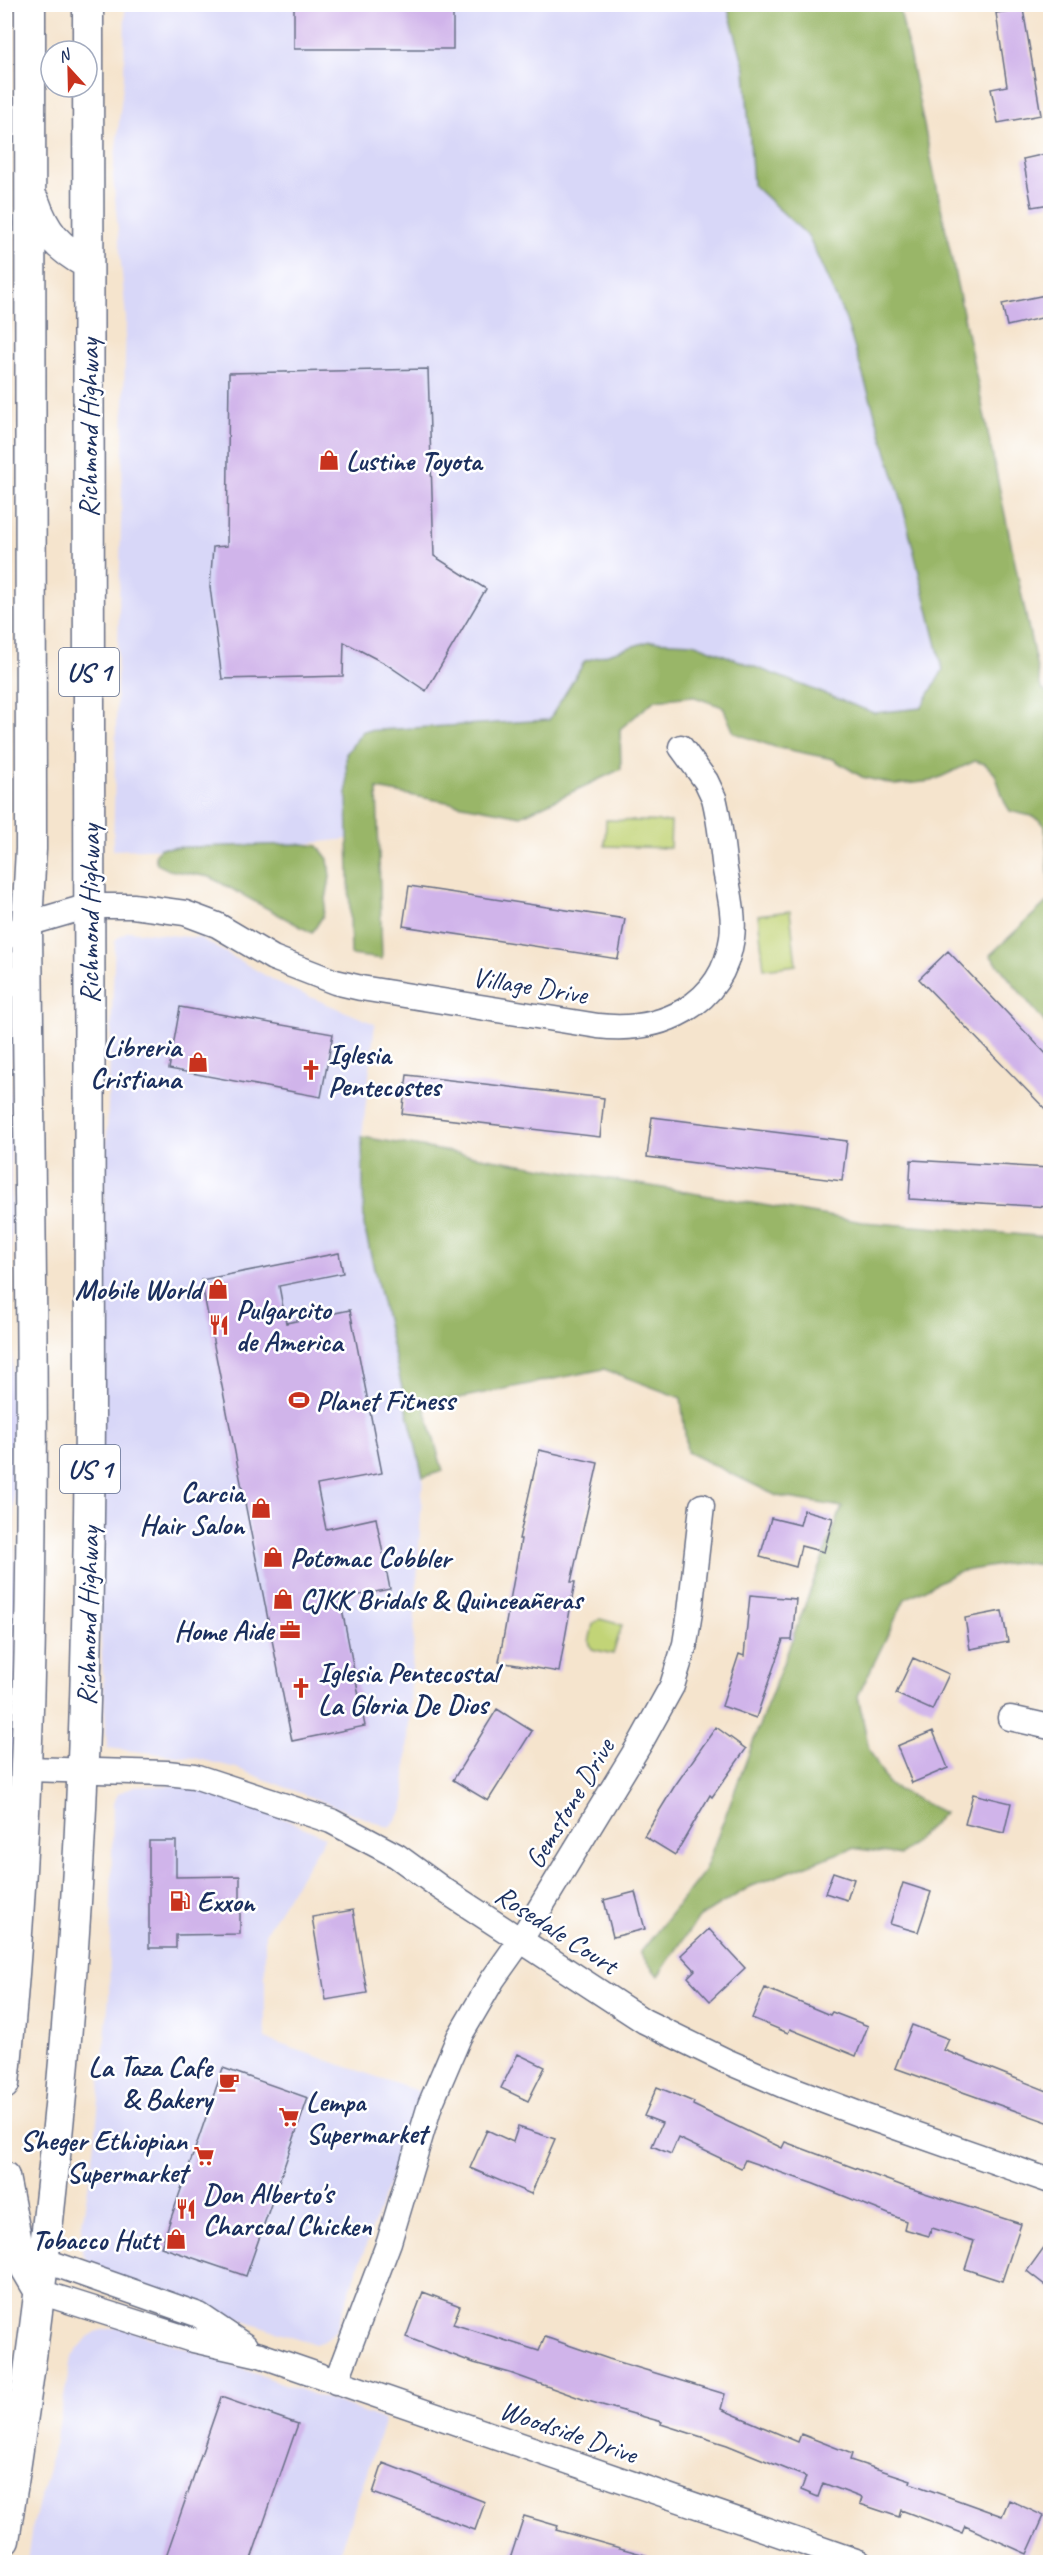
<svg xmlns="http://www.w3.org/2000/svg" width="1055" height="2567" viewBox="0 0 1055 2567" font-family="Caveat,sans-serif">
<style>
.built{fill:#d8d7f8}
.green{fill:#c2d477;stroke:#6e826a;stroke-width:1.5}
.forest{fill:#99b668;stroke:#5a7263;stroke-width:1.5}
.building{fill:#d0b4ea}
.lines{fill:none;stroke-linecap:round;stroke-linejoin:round}
.minor-casing{stroke:#676e85;stroke-width:27}
.major-casing{stroke:#676e85;stroke-width:33}
.minor{stroke:#fff;stroke-width:24}
.major{stroke:#fff;stroke-width:30}
.labels{text-anchor:middle;stroke-width:5;stroke-linejoin:round;paint-order:stroke}
.shield{fill:#fff;stroke:#5f6d8e;stroke-width:1.5}
.shield-label{font-size:27px;font-weight:bold;fill:#1b2f5e}
.street-label{font-size:28px;fill:#1b2f5e;stroke:#fff}
.poi-label{font-size:28px;font-weight:bold;fill:#1b2f5e;stroke:#fff;text-anchor:start}
</style>
<rect width="100%" height="100%" fill="#fff"/>
<filter id="ink" filterUnits="userSpaceOnUse"><feTurbulence type="fractalNoise" baseFrequency=".0167" numOctaves="2"/><feDisplacementMap in="SourceGraphic" scale="12" xChannelSelector="R" yChannelSelector="G"/><feConvolveMatrix kernelMatrix="1 2 1 2 8 2 1 2 1" color-interpolation-filters="sRGB"/></filter>
<filter id="wash" filterUnits="userSpaceOnUse"><feTurbulence type="fractalNoise" baseFrequency=".008" numOctaves="4" result="noise"/><feDisplacementMap in="SourceGraphic" scale="24" xChannelSelector="R" yChannelSelector="G"/><feGaussianBlur stdDeviation="1.35" result="paint"/><feColorMatrix in="noise" values="0 0 0 0 0 0 0 0 0 0 0 0 0 0 0 0 0 1.4 0 .05"/><feComposite in="paint" operator="in"/></filter>
<g filter="url(#wash)">
<rect width="100%" height="100%" fill="#f5e4cd"/>
<path class="built" d="M 125,5 L 727,5 L 745,69 L 753,185 L 808,236 L 846,320 L 900,495 L 943,670 L 921,708 L 874,713 L 693,643 L 585,661 L 549,720 L 363,731 L 346,754 L 348,839 L 303,844 L 113,850 L 126,318 L 113,176 L 124,76 Z
M 5,47 L 7,47 L 8,111 L 5,602 Z
M 128,931 L 200,938 L 284,986 L 375,1024 L 362,1137 L 364,1226 L 423,1478 L 404,1809 L 390,1828 L 236,1768 L 195,1758 L 107,1748 L 92,1483 L 115,940 Z
M 18,993 L 10,1063 L 17,1826 L 5,2087 L 4,994 Z
M 177,1785 L 198,1786 L 245,1801 L 325,1837 L 265,1933 L 265,2039 L 421,2092 L 336,2330 L 324,2341 L 315,2344 L 107,2275 L 92,2268 L 82,2253 L 81,2230 L 94,2151 L 109,1997 L 113,1803 L 119,1793 L 131,1787 Z
M 119,2327 L 173,2344 L 385,2420 L 336,2562 L 27,2562 L 31,2533 L 58,2430 L 71,2358 L 88,2337 L 98,2331 Z"/>
<path class="green" d="M 606,820 L 671,822 L 670,848 L 605,846 Z
M 790,911 L 796,965 L 764,969 L 758,915 Z
M 600,1619 L 622,1625 L 613,1654 L 592,1649 L 589,1642 L 593,1624 Z"/>
<path class="forest" d="M 727,5 L 899,5 L 1041,688 L 1050,695 L 1050,1029 L 990,955 L 1050,899 L 1045,826 L 1040,820 L 1031,816 L 1010,811 L 1005,803 L 995,774 L 985,764 L 975,761 L 932,781 L 896,785 L 862,777 L 833,759 L 775,747 L 734,733 L 723,707 L 692,696 L 655,700 L 620,729 L 621,769 L 521,816 L 377,789 L 382,959 L 351,955 L 346,754 L 363,731 L 549,720 L 585,661 L 650,641 L 693,643 L 874,713 L 921,708 L 943,670 L 900,495 L 846,320 L 808,236 L 753,185 L 745,69 Z
M 303,844 L 318,846 L 328,859 L 330,877 L 323,916 L 312,933 L 210,877 L 169,870 L 157,864 L 155,856 L 160,848 Z
M 362,1137 L 863,1222 L 1050,1237 L 1050,1566 L 1018,1562 L 958,1572 L 905,1599 L 858,1696 L 869,1749 L 889,1785 L 944,1813 L 901,1855 L 852,1848 L 751,1886 L 698,1918 L 658,1976 L 640,1953 L 704,1872 L 842,1507 L 777,1496 L 687,1452 L 681,1398 L 604,1369 L 424,1405 L 443,1471 L 423,1477 L 364,1226 Z"/>
<g id="blocks">
<path class="building" d="M 294,4 L 453,4 L 453,49 L 294,49 Z
M 1023,9 L 1041,115 L 998,123 L 991,89 L 1007,86 L 996,13 Z
M 1050,153 L 1050,204 L 1032,207 L 1023,159 Z
M 1050,294 L 1050,316 L 1007,326 L 1002,304 Z
M 428,369 L 434,556 L 486,589 L 426,691 L 386,664 L 344,642 L 343,676 L 222,679 L 210,587 L 213,547 L 227,546 L 229,373 Z
M 409,886 L 625,919 L 618,959 L 403,926 Z
M 948,951 L 1050,1058 L 1050,1114 L 919,979 Z
M 180,1007 L 333,1034 L 321,1097 L 169,1069 Z
M 407,1075 L 604,1098 L 600,1137 L 402,1114 Z
M 652,1117 L 847,1141 L 842,1181 L 647,1157 Z
M 911,1160 L 1050,1168 L 1050,1207 L 909,1199 Z
M 339,1253 L 343,1273 L 279,1286 L 286,1323 L 350,1310 L 382,1473 L 317,1485 L 326,1529 L 376,1518 L 390,1589 L 340,1599 L 365,1726 L 292,1741 L 201,1280 Z
M 539,1450 L 598,1463 L 571,1582 L 575,1582 L 559,1672 L 499,1662 L 521,1539 L 519,1539 Z
M 804,1510 L 833,1518 L 824,1552 L 801,1546 L 796,1567 L 760,1557 L 771,1518 L 800,1525 Z
M 750,1595 L 796,1599 L 792,1640 L 783,1640 L 756,1718 L 722,1706 L 739,1654 L 744,1656 Z
M 1002,1611 L 1008,1642 L 970,1649 L 965,1618 Z
M 913,1658 L 949,1674 L 932,1710 L 896,1694 Z
M 497,1709 L 532,1731 L 488,1801 L 453,1780 Z
M 716,1727 L 746,1749 L 712,1797 L 710,1795 L 675,1855 L 644,1836 L 674,1787 Z
M 933,1731 L 948,1768 L 912,1783 L 897,1746 Z
M 973,1794 L 1011,1803 L 1004,1833 L 965,1824 Z
M 149,1841 L 176,1841 L 176,1877 L 240,1876 L 240,1934 L 176,1935 L 176,1948 L 149,1948 Z
M 833,1872 L 854,1879 L 847,1900 L 825,1893 Z
M 903,1883 L 931,1892 L 918,1932 L 890,1924 Z
M 635,1892 L 645,1929 L 613,1937 L 604,1900 Z
M 353,1910 L 367,1993 L 326,2000 L 312,1917 Z
M 709,1929 L 745,1968 L 710,2001 L 688,1977 L 695,1970 L 681,1955 Z
M 765,1988 L 830,2015 L 832,2012 L 868,2026 L 856,2056 L 790,2029 L 788,2033 L 752,2018 Z
M 912,2025 L 949,2039 L 944,2050 L 1050,2092 L 1050,2123 L 895,2068 Z
M 518,2054 L 545,2067 L 528,2101 L 501,2088 Z
M 223,2068 L 308,2098 L 246,2276 L 161,2247 Z
M 657,2087 L 694,2102 L 693,2105 L 782,2148 L 785,2142 L 903,2186 L 1021,2224 L 1002,2281 L 965,2269 L 974,2241 L 932,2228 L 929,2236 L 904,2229 L 906,2221 L 814,2184 L 745,2160 L 741,2168 L 678,2138 L 671,2154 L 652,2146 L 662,2123 L 644,2116 Z
M 518,2127 L 555,2139 L 531,2194 L 470,2168 L 487,2130 L 513,2142 Z
M 1050,2239 L 1050,2289 L 1027,2271 Z
M 423,2292 L 460,2306 L 453,2324 L 539,2351 L 545,2337 L 609,2359 L 725,2394 L 721,2409 L 798,2442 L 801,2434 L 852,2454 L 850,2460 L 911,2480 L 910,2483 L 1002,2516 L 1009,2500 L 1044,2516 L 1027,2554 L 965,2526 L 962,2533 L 901,2510 L 899,2517 L 860,2504 L 862,2498 L 823,2483 L 818,2497 L 801,2490 L 806,2477 L 727,2445 L 661,2424 L 662,2422 L 588,2401 L 510,2373 L 474,2363 L 406,2337 Z
M 221,2397 L 298,2424 L 250,2562 L 164,2562 Z
M 383,2463 L 485,2502 L 475,2530 L 373,2493 Z
M 524,2516 L 558,2526 L 556,2530 L 652,2557 L 651,2562 L 520,2562 L 510,2559 Z"/>
</g>
</g>
<g filter="url(#ink)">
<use href="#blocks" fill-opacity="0" stroke="#676e85" stroke-width="1.5"/>
<g class="lines">
<g class="minor-casing">
<path id="minor" d="M 4,938 L 27,924 L 89,906 L 133,906 L 185,913 L 217,925 L 273,958 L 335,982 L 361,988 L 598,1026 C 660,1033 722,1007 732,938 C 735,916 729,892 725,870 C 722,846 720,821 714,798 L 706,781 L 681,747
M 1010,1718 L 1050,1727
M 27,1769 L 167,1773 L 194,1776 L 331,1821 L 397,1856 L 441,1888 L 644,2021 L 726,2061 L 782,2085 L 864,2116 L 1050,2181
M 43,2260 L 199,2315 L 245,2346
M 40,2292 L 189,2339 L 260,2355 L 859,2562
M 336,2382 L 389,2242 L 430,2105 L 459,2037 L 493,1979 L 520,1941 L 641,1742 L 672,1686 L 685,1644 L 690,1612 L 702,1506"/>
</g>
<g class="major-casing">
<path id="major" d="M 34,201 C 45,233 57,247 88,264
M 4,2084 C 44,1699 30,1310 27,924 L 31,849 L 30,4
M 4,2177 L 20,2258 L 40,2292
M 4,2540 C 38,2329 63,2115 76,1902 C 86,1740 89,1577 90,1414 L 88,4"/>
</g>
<use href="#minor" class="minor"/>
<use href="#major" class="major"/>
</g>
</g>
<defs>
<g id="shop-bare" transform="scale(1.62)"><path d="M-5-2.5h2.3a2.7 3.5 0 0 1 5.4 0H5L5.5 6h-11ZM-1.5-2.5h3a1.5 2.3 0 0 0-3 0Z" fill="#c8321e" stroke="#fff" stroke-width="2.5" paint-order="stroke"/></g>
<g id="church-bare" transform="scale(1.62)"><path d="M-1.2-6h2.4v3.5h3.3v2.4h-3.3V6h-2.4V-.1h-3.3v-2.4h3.3Z" fill="#c8321e" stroke="#fff" stroke-width="2.5" paint-order="stroke"/></g>
<g id="restaurant-bare" transform="scale(1.62)"><path d="M-5-6h1v4h1v-4h1v4h1v-4h1v5L-1.5 .5V6h-2V.5L-5-1ZM5-6V6H3V1.5H1.5Q1.5-4 5-6Z" fill="#c8321e" stroke="#fff" stroke-width="2.5" paint-order="stroke"/></g>
<g id="stadium-bare" transform="scale(1.62)"><path d="M0-5a6.5 5 0 1 0 0 10a6.5 5 0 1 0 0-10ZM-3.5-1.8h7v3.6h-7Z" fill="#c8321e" stroke="#fff" stroke-width="2.5" paint-order="stroke"/></g>
<g id="office-bare" transform="scale(1.62)"><path d="M-6-3h4V-5.5h4V-3h4V5H-6ZM-1-4.5V-3h2v-1.5ZM-6 0V1H6V0Z" fill="#c8321e" stroke="#fff" stroke-width="2.5" paint-order="stroke"/></g>
<g id="fuel-bare" transform="scale(1.62)"><path d="M-5.5-6h7V0h2V4h1.3V-2.5L3-4.5l.8-.8L6-3V5H2.5V1h-1V6h-7ZM-4.2-4.7v3.2H.2V-4.7Z" fill="#c8321e" stroke="#fff" stroke-width="2.5" paint-order="stroke"/></g>
<g id="cafe-bare" transform="scale(1.62)"><path d="M-5.5-4.5H6V0H3Q3 3.5 0 3.5H-2.5Q-5.5 3.5-5.5 0ZM3-3.2v2h1.7v-2ZM-6 4.5H4V6H-6Z" fill="#c8321e" stroke="#fff" stroke-width="2.5" paint-order="stroke"/></g>
<g id="supermarket-bare" transform="scale(1.62)"><path d="M-6-5.5h2.5l.6 2H6L4.5 2H-2.5L-4.4-4H-6ZM-1.5 3.2a1.3 1.3 0 1 0 .1 0ZM3 3.2a1.3 1.3 0 1 0 .1 0Z" fill="#c8321e" stroke="#fff" stroke-width="2.5" paint-order="stroke"/></g>
</defs>
<g fill-rule="evenodd">
<use href="#shop-bare" x="329" y="460"/>
<use href="#shop-bare" x="198" y="1062"/>
<use href="#church-bare" x="311" y="1070"/>
<use href="#shop-bare" x="218" y="1289"/>
<use href="#restaurant-bare" x="219" y="1325"/>
<use href="#stadium-bare" x="299" y="1400"/>
<use href="#shop-bare" x="261" y="1508"/>
<use href="#shop-bare" x="273" y="1557"/>
<use href="#shop-bare" x="283" y="1599"/>
<use href="#office-bare" x="290" y="1630"/>
<use href="#church-bare" x="301" y="1688"/>
<use href="#fuel-bare" x="180" y="1901"/>
<use href="#cafe-bare" x="229" y="2082"/>
<use href="#supermarket-bare" x="289" y="2117"/>
<use href="#supermarket-bare" x="204" y="2156"/>
<use href="#restaurant-bare" x="186" y="2209"/>
<use href="#shop-bare" x="176" y="2239"/>
</g>
<g class="labels">
<g class="shield">
<rect x="59" y="648" width="60" height="48" rx="4.5"/>
<rect x="60" y="1445" width="60" height="48" rx="4.5"/>
</g>
<g class="shield-label">
<text x="89" y="681">US 1</text>
<text x="90" y="1478">US 1</text>
</g>
<g class="street-label">
<text transform="translate(88 428) rotate(-90)" y="10">Richmond Highway</text>
<text transform="translate(89 914) rotate(-90)" y="10">Richmond Highway</text>
<text transform="translate(530 985) rotate(9)" y="10">Village Drive</text>
<text transform="translate(87 1616) rotate(-89)" y="10">Richmond Highway</text>
<text transform="translate(569 1803) rotate(-59)" y="10">Gemstone Drive</text>
<text transform="translate(557 1929) rotate(33)" y="10">Rosedale Court</text>
<text transform="translate(569 2431) rotate(19)" y="10">Woodside Drive</text>
</g>
<g class="poi-label">
<text x="346" y="470">Lustine Toyota</text>
<text x="181" y="1056" text-anchor="end">Libreria<tspan x="181" dy="32">Cristiana</tspan></text>
<text x="328" y="1064">Iglesia<tspan x="328" dy="32">Pentecostes</tspan></text>
<text x="201" y="1299" text-anchor="end">Mobile World</text>
<text x="236" y="1319">Pulgarcito<tspan x="236" dy="32">de America</tspan></text>
<text x="316" y="1410">Planet Fitness</text>
<text x="244" y="1502" text-anchor="end">Carcia<tspan x="244" dy="32">Hair Salon</tspan></text>
<text x="290" y="1567">Potomac Cobbler</text>
<text x="300" y="1609">CJKK Bridals &amp; Quinceañeras</text>
<text x="273" y="1640" text-anchor="end">Home Aide</text>
<text x="318" y="1682">Iglesia Pentecostal<tspan x="318" dy="32">La Gloria De Dios</tspan></text>
<text x="197" y="1911">Exxon</text>
<text x="212" y="2076" text-anchor="end">La Taza Cafe<tspan x="212" dy="32">&amp; Bakery</tspan></text>
<text x="306" y="2111">Lempa<tspan x="306" dy="32">Supermarket</tspan></text>
<text x="187" y="2150" text-anchor="end">Sheger Ethiopian<tspan x="187" dy="32">Supermarket</tspan></text>
<text x="203" y="2203">Don Alberto's<tspan x="203" dy="32">Charcoal Chicken</tspan></text>
<text x="159" y="2249" text-anchor="end">Tobacco Hutt</text>
</g>
</g>
<rect width="1055" height="2567" fill="none" stroke="#fff" stroke-width="24"/>
<g transform="translate(69 69) rotate(338)"><circle r="28" fill="#ffffff" stroke="#a4acbf" stroke-width="1.5"/>
<path d="M0-4.5L10 22L0 15L-10 22Z" fill="#c8321e"/>
<text y="-9" font-size="16" font-weight="bold" text-anchor="middle" fill="#1b2f5e">N</text>
</g>
</svg>
